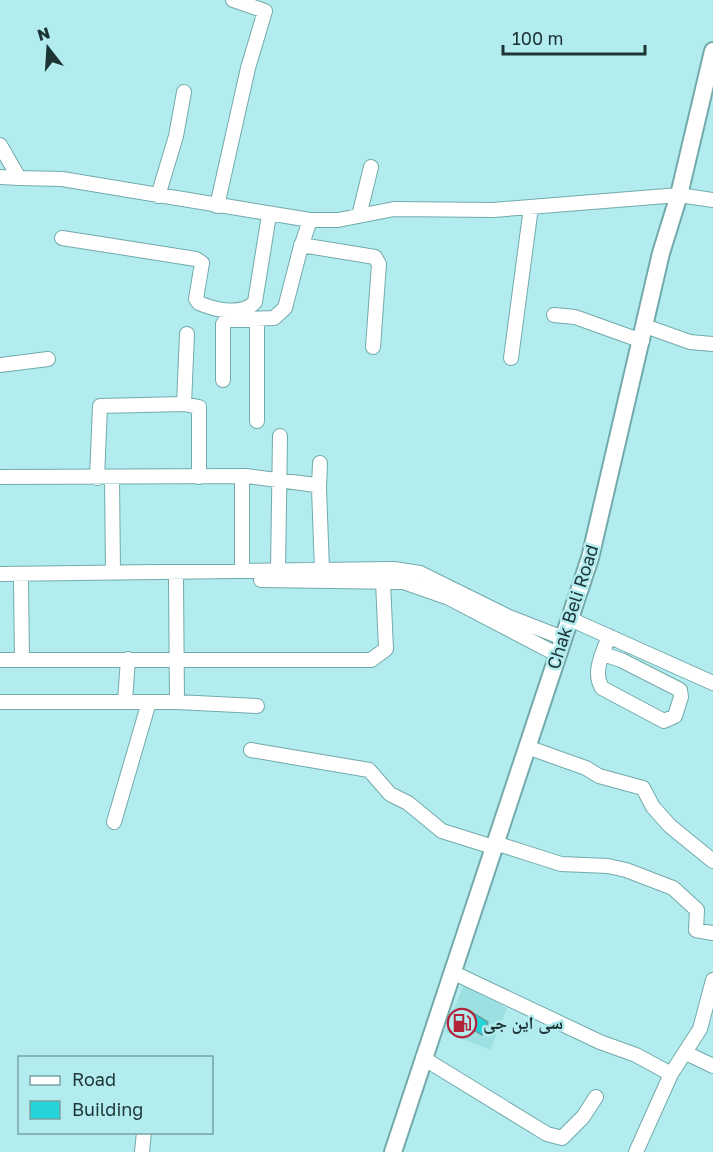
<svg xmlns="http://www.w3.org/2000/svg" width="713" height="1152" viewBox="0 0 713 1152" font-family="'Golos Text','Noto Naskh Arabic',sans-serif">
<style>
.built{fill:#9de0e2}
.building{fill:#24d4d9;stroke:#679ea0;stroke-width:1.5}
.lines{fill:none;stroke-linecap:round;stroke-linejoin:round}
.minor-casing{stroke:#73aaac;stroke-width:16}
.major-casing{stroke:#73aaac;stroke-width:20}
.minor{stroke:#fff;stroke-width:14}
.major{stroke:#fff;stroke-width:16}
.labels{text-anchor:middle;stroke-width:5;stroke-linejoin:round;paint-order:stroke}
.street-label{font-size:18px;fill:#1d3435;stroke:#b3ecee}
.poi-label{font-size:18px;font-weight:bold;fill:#1d3435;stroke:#b3ecee;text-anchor:start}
</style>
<rect width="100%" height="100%" fill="#b3ecee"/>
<path class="built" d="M 464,984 L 507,1008 L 490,1050 L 445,1032 Z"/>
<path class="building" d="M 468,1010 L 488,1022 L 482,1035 L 462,1023 Z"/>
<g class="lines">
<g class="minor-casing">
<path id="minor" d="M 0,145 L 19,178 L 62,179 L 310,220 L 338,220 L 394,209 L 493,210 L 679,195 L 713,200
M 0,177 L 19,178
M 158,196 L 176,136 L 184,92
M 217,206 L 248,68 L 265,11 L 233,0
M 359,216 L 371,167
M 62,238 L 196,259 L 202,263 L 196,299 L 199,303 C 214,310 243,316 255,302 L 269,215
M 301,245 L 375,257 L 379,264 L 373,347
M 554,315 L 575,317 L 642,341
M 257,319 L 257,421
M 645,326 L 690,342 L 713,344
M 511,358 L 531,207
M 0,365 L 48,359
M 223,380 L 223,324 L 226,320 L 274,318 L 285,308 L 300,250 L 310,220
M 184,404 L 187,334
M 242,476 L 242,571
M 0,477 L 246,476 L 316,485 L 319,488 L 322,570
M 97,478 L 100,406 L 184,404 L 199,407 L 199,477
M 112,478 L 113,572
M 319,488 L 320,463
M 278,571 L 280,436
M 0,574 L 394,569 L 420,573 L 509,617 L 563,638
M 176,580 L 177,702
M 261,580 L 403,582 L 449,598 L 558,655
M 21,582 L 22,660
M 570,619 L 713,683
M 603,654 L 621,660 L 680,690 L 681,697 L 675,716 L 664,721 L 602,688 C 592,672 603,653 609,636
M 0,660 L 371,660 L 386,649 L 383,582
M 125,701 L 128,659
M 0,702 L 177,702 L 257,706
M 527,747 L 586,768 L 599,776 L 643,788 L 653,807 L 670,826 L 713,861
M 251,750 L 369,770 L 390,794 L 408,803 L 442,831 L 493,847
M 114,822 L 149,702
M 495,843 L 561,864 L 608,866 L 626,870 L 673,888 L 697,910 L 696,930 L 713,933
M 452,972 L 600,1042 L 636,1055 L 671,1074
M 686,1053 L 713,1066
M 423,1058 L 547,1134 L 562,1138 L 583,1117 L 596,1097
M 142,1152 L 144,1132
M 636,1152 L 671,1074 L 700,1029 L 713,980"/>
</g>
<g class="major-casing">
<path id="major" d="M 393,1152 L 590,558 L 661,253 L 679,195 L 713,51"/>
</g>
<use href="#minor" class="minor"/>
<use href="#major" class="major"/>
</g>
<defs>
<g id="fuel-ring" transform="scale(1.5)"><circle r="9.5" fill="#b3ecee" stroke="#b4223a" stroke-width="1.5"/><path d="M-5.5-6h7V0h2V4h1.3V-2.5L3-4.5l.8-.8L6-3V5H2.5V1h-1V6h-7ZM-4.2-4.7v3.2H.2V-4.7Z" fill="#b4223a"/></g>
</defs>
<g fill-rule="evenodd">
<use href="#fuel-ring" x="462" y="1023"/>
</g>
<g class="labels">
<g class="street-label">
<text transform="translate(573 607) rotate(-72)" y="6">Chak Beli Road</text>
</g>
<g class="poi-label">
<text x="483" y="1029">سی این جی</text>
</g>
</g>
<rect x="18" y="1056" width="195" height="78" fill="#b3ecee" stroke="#77a2a4" stroke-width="1.5"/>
<rect x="30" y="1076" width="30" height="9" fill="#ffffff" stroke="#77a2a4" stroke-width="1.5"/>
<text x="72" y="1086" font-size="18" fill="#1d3435">Road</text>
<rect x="30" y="1101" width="30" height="18" fill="#24d4d9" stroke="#77a2a4" stroke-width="1.5"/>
<text x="72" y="1116" font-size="18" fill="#1d3435">Building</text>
<g transform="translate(48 48) rotate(343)" stroke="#b3ecee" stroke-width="4.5" paint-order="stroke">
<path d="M0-4.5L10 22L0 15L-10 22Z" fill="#1d3435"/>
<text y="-9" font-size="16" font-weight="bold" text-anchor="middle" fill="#1d3435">N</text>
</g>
<path d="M503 45v9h142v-9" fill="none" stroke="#1d3435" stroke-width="3"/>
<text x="512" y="45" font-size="18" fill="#1d3435" stroke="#b3ecee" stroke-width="4.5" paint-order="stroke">100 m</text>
</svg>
